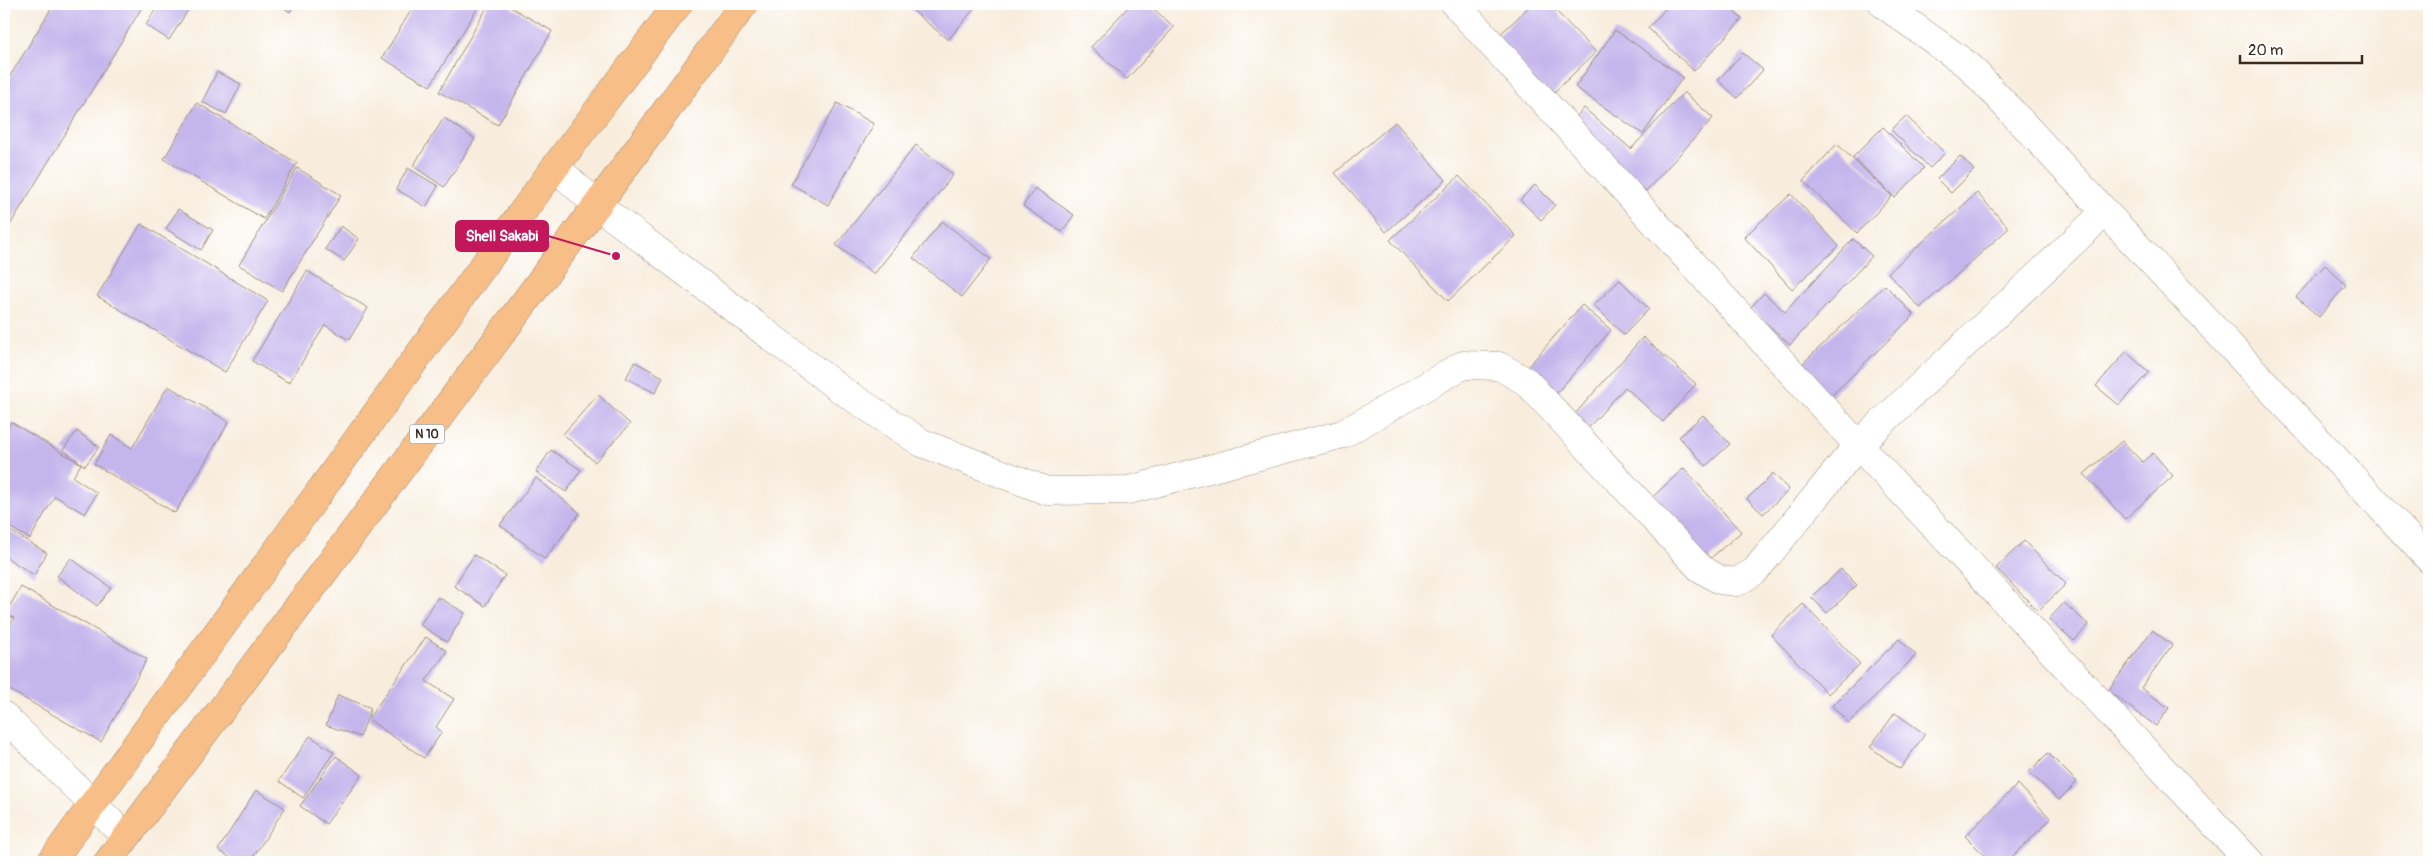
<svg xmlns="http://www.w3.org/2000/svg" width="2433" height="866" viewBox="0 0 2433 866" font-family="Pangolin,sans-serif">
<style>
.building{fill:#c4b5ec}
.lines{fill:none;stroke-linecap:round;stroke-linejoin:round}
.minor-casing{stroke:#9a8c7e;stroke-width:29}
.major-casing{stroke:#9a8c7e;stroke-width:29}
.minor{stroke:#fff;stroke-width:28}
.major{stroke:#f7be87;stroke-width:28}
.labels{text-anchor:middle;stroke-width:5;stroke-linejoin:round;paint-order:stroke}
.shield{fill:#fff;stroke:#766a62;stroke-width:1}
.shield-label{font-size:12px;font-weight:bold;fill:#3b2a1e}
.leader{fill:none;stroke:#c2185b;stroke-width:2}
.callout-dot{fill:#c2185b;stroke:#fff;stroke-width:2}
.callout{fill:#c2185b;stroke:#c2185b;stroke-width:2}
.callout-label{font-size:15px;text-anchor:middle;font-weight:bold;fill:#fff}
</style>
<rect width="100%" height="100%" fill="#fff"/>
<filter id="ink" filterUnits="userSpaceOnUse"><feTurbulence type="fractalNoise" baseFrequency=".02" numOctaves="2"/><feDisplacementMap in="SourceGraphic" scale="10" xChannelSelector="R" yChannelSelector="G"/><feConvolveMatrix kernelMatrix="1 2 1 2 8 2 1 2 1" color-interpolation-filters="sRGB"/></filter>
<filter id="wash" filterUnits="userSpaceOnUse"><feTurbulence type="fractalNoise" baseFrequency=".0096" numOctaves="4" result="noise"/><feDisplacementMap in="SourceGraphic" scale="20" xChannelSelector="R" yChannelSelector="G"/><feGaussianBlur stdDeviation="1.12" result="paint"/><feColorMatrix in="noise" values="0 0 0 0 0 0 0 0 0 0 0 0 0 0 0 0 0 1.4 0 .05"/><feComposite in="paint" operator="in"/></filter>
<g filter="url(#wash)">
<rect width="100%" height="100%" fill="#f8eddd"/>
<g id="blocks">
<path class="building" d="M 54,4 L 144,4 L 4,235 L 4,86 Z
M 159,4 L 192,4 L 169,40 L 146,25 Z
M 278,4 L 295,4 L 290,12 Z
M 415,4 L 480,4 L 430,86 L 382,58 Z
M 489,4 L 505,4 L 552,31 L 498,125 L 439,92 Z
M 905,4 L 978,4 L 948,40 Z
M 1131,4 L 1148,4 L 1174,27 L 1127,79 L 1091,47 Z
M 1532,4 L 1549,4 L 1596,52 L 1546,100 L 1491,43 Z
M 1670,4 L 1726,4 L 1742,19 L 1694,71 L 1648,28 Z
M 1615,30 L 1683,77 L 1643,134 L 1575,87 Z
M 1743,53 L 1763,70 L 1737,98 L 1718,80 Z
M 217,72 L 241,84 L 226,114 L 202,102 Z
M 1684,92 L 1713,118 L 1646,191 L 1571,123 L 1584,108 L 1631,149 Z
M 197,103 L 297,163 L 264,219 L 164,159 Z
M 837,103 L 874,124 L 828,205 L 791,184 Z
M 1906,116 L 1945,153 L 1930,168 L 1891,130 Z
M 444,118 L 475,139 L 444,187 L 413,166 Z
M 1395,122 L 1446,180 L 1386,232 L 1335,173 Z
M 1883,127 L 1924,168 L 1895,198 L 1853,157 Z
M 1837,144 L 1892,196 L 1857,233 L 1803,181 Z
M 916,145 L 953,175 L 874,274 L 836,245 Z
M 1960,156 L 1974,170 L 1951,193 L 1937,179 Z
M 297,168 L 341,195 L 282,291 L 239,265 Z
M 408,168 L 438,186 L 426,207 L 396,189 Z
M 1459,176 L 1516,236 L 1448,301 L 1390,240 Z
M 1535,185 L 1555,205 L 1541,220 L 1520,200 Z
M 1035,188 L 1074,215 L 1062,232 L 1023,206 Z
M 1977,193 L 2009,228 L 1920,308 L 1888,273 Z
M 1791,194 L 1839,246 L 1792,289 L 1744,237 Z
M 178,209 L 213,230 L 201,250 L 166,229 Z
M 942,221 L 991,259 L 962,297 L 913,258 Z
M 141,224 L 268,301 L 225,372 L 97,296 Z
M 341,226 L 359,239 L 344,261 L 325,249 Z
M 1853,239 L 1872,256 L 1790,345 L 1750,308 L 1764,293 L 1785,312 Z
M 2325,265 L 2346,285 L 2319,317 L 2296,297 Z
M 307,271 L 368,308 L 349,340 L 325,325 L 289,383 L 252,361 Z
M 1620,280 L 1649,309 L 1624,335 L 1594,305 Z
M 1885,285 L 1914,315 L 1827,400 L 1797,369 Z
M 1582,305 L 1611,330 L 1549,402 L 1519,377 Z
M 1643,337 L 1696,384 L 1663,422 L 1625,387 L 1581,436 L 1567,423 Z
M 2126,352 L 2149,372 L 2119,405 L 2096,386 Z
M 635,362 L 663,377 L 655,393 L 626,378 Z
M 168,386 L 229,422 L 175,513 L 94,464 L 111,435 L 132,448 Z
M 598,395 L 630,424 L 595,462 L 563,434 Z
M 1703,415 L 1730,444 L 1706,466 L 1679,437 Z
M 11,422 L 81,464 L 73,477 L 97,493 L 85,514 L 55,496 L 30,539 L 4,524 L 4,435 Z
M 77,431 L 99,447 L 85,466 L 63,450 Z
M 2122,441 L 2142,462 L 2153,453 L 2173,476 L 2125,519 L 2084,474 Z
M 551,450 L 581,470 L 566,492 L 536,472 Z
M 1684,468 L 1741,532 L 1704,564 L 1647,502 Z
M 1773,473 L 1789,490 L 1763,514 L 1747,499 Z
M 536,478 L 580,513 L 545,559 L 500,525 Z
M 4,527 L 47,553 L 34,575 L 4,556 Z
M 2024,541 L 2066,584 L 2038,611 L 1996,568 Z
M 474,555 L 505,575 L 485,606 L 454,586 Z
M 71,558 L 111,588 L 97,606 L 57,576 Z
M 1841,569 L 1857,585 L 1827,613 L 1811,597 Z
M 21,587 L 147,659 L 101,742 L 4,687 L 4,636 L 14,618 L 5,614 Z
M 438,597 L 465,613 L 447,642 L 420,625 Z
M 2064,603 L 2089,625 L 2074,641 L 2049,619 Z
M 1803,604 L 1860,664 L 1828,694 L 1771,635 Z
M 2152,630 L 2172,645 L 2141,688 L 2169,708 L 2156,726 L 2108,691 Z
M 426,637 L 447,651 L 426,681 L 454,699 L 436,727 L 442,732 L 424,758 L 368,719 Z
M 1899,639 L 1916,655 L 1849,723 L 1832,706 Z
M 338,695 L 371,708 L 360,737 L 326,725 Z
M 1895,713 L 1925,734 L 1900,769 L 1870,747 Z
M 310,736 L 334,752 L 303,798 L 279,781 Z
M 2048,753 L 2077,782 L 2059,800 L 2029,772 Z
M 336,756 L 362,775 L 326,824 L 300,806 Z
M 2018,784 L 2051,819 L 2007,862 L 1991,862 L 1965,836 Z
M 256,790 L 285,808 L 250,862 L 237,862 L 218,850 Z"/>
</g>
</g>
<g filter="url(#ink)">
<use href="#blocks" fill-opacity="0" stroke="#9a8c7e" stroke-width="1"/>
<g class="lines">
<g class="minor-casing">
<path id="minor" d="M 1455,4 L 1858,445 L 2250,862
M 1883,4 L 1969,66 L 2429,559
M 555,167 L 597,205 L 840,389 L 922,443 L 1047,491 L 1129,490 L 1343,434 L 1463,365 L 1499,366 L 1527,382 L 1700,568 L 1720,580 L 1737,582 L 1755,571 L 1858,445 L 2105,212
M 4,716 L 126,837"/>
</g>
<g class="major-casing">
<path id="major" d="M 51,862 L 555,167 L 678,4
M 108,862 L 597,205 L 744,4"/>
</g>
<use href="#minor" class="minor"/>
<use href="#major" class="major"/>
</g>
</g>
<g class="labels">
<rect class="shield" x="409.5" y="424.5" width="35" height="19" rx="4"/>
<g class="shield-label">
<text x="427" y="438">N 10</text>
</g>
</g>
<path class="leader" d="M616 256L548 236"/>
<circle class="callout-dot" cx="616" cy="256" r="5"/>
<rect class="callout" x="456" y="221" width="92" height="30" rx="5"/>
<g class="callout-label">
<text x="502" y="241">Shell Sakabi</text>
</g>
<rect width="2433" height="866" fill="none" stroke="#fff" stroke-width="20"/>
<path d="M2240 55v8h122v-8" fill="none" stroke="#3b2a1e" stroke-width="2.5"/>
<text x="2248" y="55" font-size="15" fill="#3b2a1e" stroke="#ffffff" stroke-width="4" paint-order="stroke">20 m</text>
</svg>
